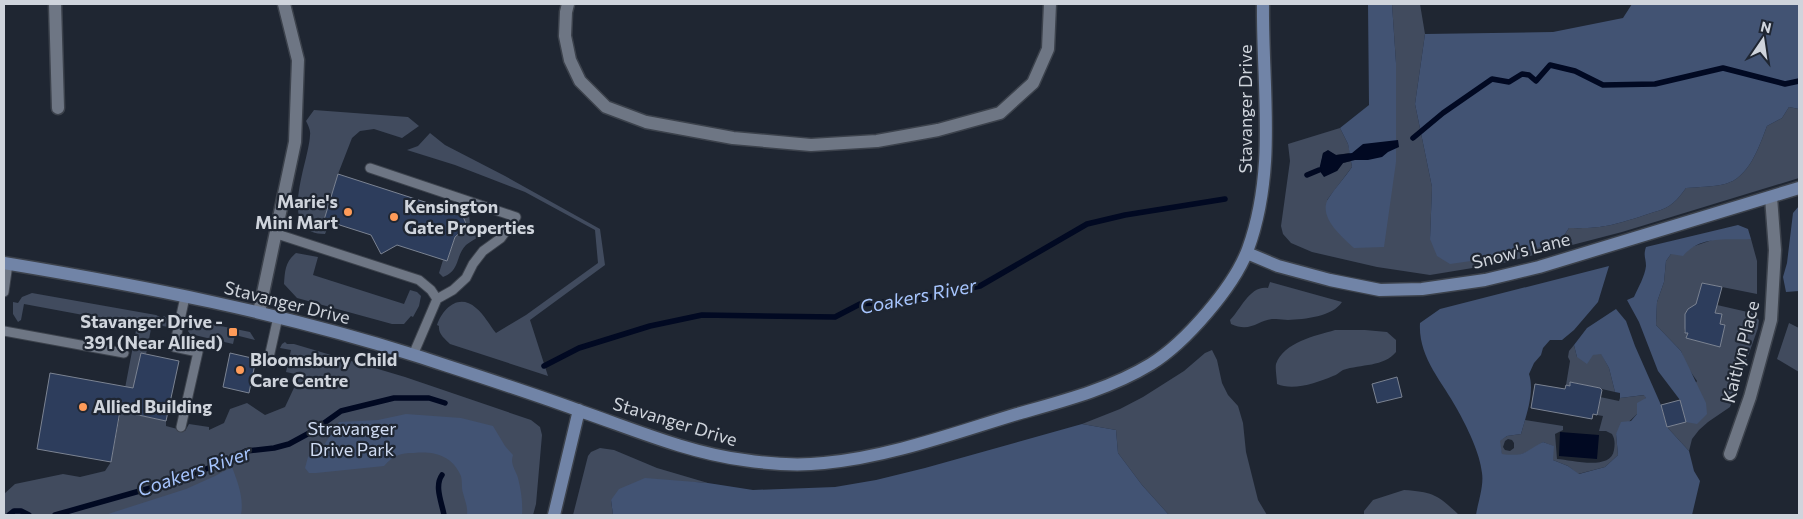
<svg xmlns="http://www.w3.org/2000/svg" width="1803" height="519" viewBox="0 0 1803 519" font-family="Commissioner,sans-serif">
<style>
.green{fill:#414b5e;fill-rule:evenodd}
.forest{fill:#425373}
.water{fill:#010922}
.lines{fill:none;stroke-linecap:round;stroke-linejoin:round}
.stream{stroke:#010922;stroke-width:5.5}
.building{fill:#2d3d5c;stroke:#7b8392}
.lane-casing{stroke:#3c424c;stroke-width:11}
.street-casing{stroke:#3c424c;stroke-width:15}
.secondary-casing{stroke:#3c424c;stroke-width:15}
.lane{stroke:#6e7684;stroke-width:9}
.street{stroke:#6e7684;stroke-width:12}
.secondary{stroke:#7184a7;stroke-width:12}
.poi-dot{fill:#fe9b59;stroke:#1f2632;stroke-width:2}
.labels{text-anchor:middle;stroke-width:4.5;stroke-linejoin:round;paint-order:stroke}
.street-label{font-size:18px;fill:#cfd4dc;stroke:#1f2632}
.poi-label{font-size:18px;font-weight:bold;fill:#cfd4dc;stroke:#1f2632;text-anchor:start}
.park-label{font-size:18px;fill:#d0dcf3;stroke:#1f2632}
.water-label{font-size:19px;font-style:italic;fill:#a7c5fe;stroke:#1f2632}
</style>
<rect width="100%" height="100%" fill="#1f2632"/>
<path class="green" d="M 1392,4 L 1420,4 L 1425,34 L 1415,104 L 1432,187 L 1430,239 L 1561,240 L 1569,228 C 1601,229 1615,225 1645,215 C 1656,211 1663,211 1673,203 C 1678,199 1682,193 1686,188 C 1698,187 1713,187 1725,184 C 1749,178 1759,147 1767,126 L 1782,118 L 1789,107 L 1799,109 L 1799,178 L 1622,232 L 1503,263 L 1430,275 L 1377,267 L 1312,252 L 1291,243 L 1283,234 L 1281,226 L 1290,161 L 1288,144 L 1340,128 L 1348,144 L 1350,153 L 1336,155 L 1328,151 L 1323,153 L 1320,170 L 1337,171 L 1343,163 L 1351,161 L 1352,167 L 1327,200 L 1396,162 L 1396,63 Z
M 314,110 L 408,117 L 419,126 L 402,138 L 374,129 L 360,131 L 352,138 L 338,174 L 324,220 L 330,222 L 325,234 C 275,234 309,163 310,135 C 311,131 308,125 306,121 Z
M 430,133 L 445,145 L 505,176 L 600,229 L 605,265 L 530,320 L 548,376 L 450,344 C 445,339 438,334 439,326 L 437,325 C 443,308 459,293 476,308 C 484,314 490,326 496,333 L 526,315 L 598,263 L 595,230 L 525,192 L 455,165 L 407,150 L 418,146 Z
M 462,214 L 469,214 L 471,235 L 480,236 C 475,239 470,242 466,245 C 455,256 461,270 443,277 L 439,273 L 443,260 L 447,261 L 455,237 L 467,226 Z
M 1715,239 L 1751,239 L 1757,261 L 1757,294 L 1702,283 L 1695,308 L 1691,307 L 1688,309 L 1685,314 L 1687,320 L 1684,332 L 1688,333 L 1686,338 L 1720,346 L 1725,325 L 1720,324 L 1722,314 L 1715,313 L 1717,305 L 1752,313 L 1759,320 L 1758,328 L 1730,407 L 1708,422 L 1699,430 L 1692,439 L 1689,451 L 1667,427 L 1697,381 L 1686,365 L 1681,351 L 1656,325 L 1657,302 L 1664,282 L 1666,261 L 1671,254 Z
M 296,253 L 318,257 L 313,275 L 404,304 L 410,290 L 417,292 L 421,296 L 419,306 L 413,317 L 411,316 L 404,324 L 392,324 L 297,298 L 284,284 C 285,271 285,262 296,253 Z
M 1270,282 L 1342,302 C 1332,317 1305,319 1288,320 C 1284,320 1280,319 1276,319 C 1259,318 1252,334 1231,324 L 1230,320 C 1241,309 1250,285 1268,288 Z
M 32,293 L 156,315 L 162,318 L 164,316 L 168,319 L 170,324 L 168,327 L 152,324 L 146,354 L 141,353 L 128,413 L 166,421 L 166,426 L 185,431 L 189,424 L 209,427 L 209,430 L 224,423 L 230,409 L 247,403 L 265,415 L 285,407 L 300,375 L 286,372 L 291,350 L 280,348 L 282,344 L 285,342 L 287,344 L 294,344 L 405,377 L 531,420 L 540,427 L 542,435 L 536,504 L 533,515 L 4,515 L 4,494 L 15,484 L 63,474 L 80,477 L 105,471 L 111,462 L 137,325 L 24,304 L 21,320 L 18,322 L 13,314 L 13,302 L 18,303 L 22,297 Z
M 194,322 L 196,324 L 206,323 L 250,332 L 255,340 L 235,335 L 233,344 L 190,334 L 188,331 Z
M 1789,323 L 1799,328 L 1799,372 L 1777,359 Z
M 1335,330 L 1365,330 L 1387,332 L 1396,340 L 1396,352 C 1384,367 1361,364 1343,370 C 1339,372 1337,375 1333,376 C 1317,383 1293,391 1277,384 C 1277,378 1275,369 1276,364 C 1284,342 1315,336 1335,330 Z
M 1574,345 L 1577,357 L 1601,353 L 1609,368 L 1615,392 L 1571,382 L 1570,386 L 1566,385 L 1570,361 L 1568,357 L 1569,351 Z
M 1212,350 L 1217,360 L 1222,383 L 1228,395 L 1238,406 L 1243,423 L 1246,452 L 1258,500 L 1267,515 L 1169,515 L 1142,485 L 1118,453 L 1116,430 L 1082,424 L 1120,409 L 1143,397 L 1184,371 L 1205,353 Z
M 1645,395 L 1646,398 L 1637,414 L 1616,434 L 1618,455 L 1605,467 L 1578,474 L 1568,466 L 1553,460 L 1553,446 L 1543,442 L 1532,450 L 1517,456 L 1502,455 L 1499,441 L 1507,436 L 1521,434 L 1525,420 L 1563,426 L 1563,430 L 1555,434 L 1557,459 C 1572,460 1611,471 1614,450 C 1615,444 1615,439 1612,434 L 1606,431 L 1599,431 L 1603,416 L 1597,415 L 1600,397 L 1619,401 L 1620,398 ZM 1508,439 L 1512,440 L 1514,443 L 1514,448 L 1510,451 L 1505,450 L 1503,447 L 1505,441 Z
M 600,448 L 614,450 L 657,468 L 708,483 L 689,482 L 611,500 L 613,515 L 573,515 L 588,456 L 591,452 Z
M 1404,490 C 1433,492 1438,495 1459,515 L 1364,515 L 1364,511 L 1373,500 Z"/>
<path class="forest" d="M 1368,4 L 1392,4 L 1396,63 L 1396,162 L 1384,247 L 1354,248 C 1342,237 1318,217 1328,199 C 1335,188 1345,177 1352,167 L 1348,144 L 1340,128 L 1369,105 Z
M 1632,4 L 1799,4 L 1799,109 L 1789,107 L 1782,118 L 1767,126 C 1759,147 1749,178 1725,184 C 1713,187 1698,187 1686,188 C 1682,193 1678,199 1673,203 C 1663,211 1656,211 1645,215 C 1615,225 1601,229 1569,228 L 1561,240 L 1540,247 L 1492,258 L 1450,264 L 1437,256 L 1430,239 L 1432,187 L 1415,104 L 1425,34 L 1553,32 L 1623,18 Z
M 1799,206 L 1799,291 L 1786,292 L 1783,277 L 1787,263 L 1793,213 Z
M 1738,225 L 1748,229 L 1751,239 C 1727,240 1700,235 1683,256 L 1671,254 L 1666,261 L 1664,282 L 1657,302 L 1656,325 L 1681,351 L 1706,403 L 1707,414 L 1697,424 L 1686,422 L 1680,400 L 1658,371 L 1639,322 L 1627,300 L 1634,297 C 1638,288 1645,276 1646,266 C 1646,258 1643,256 1646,247 Z
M 1609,266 L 1598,302 L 1574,330 L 1562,340 L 1550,340 L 1543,348 L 1541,355 L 1534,363 L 1529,374 C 1535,392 1526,416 1521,434 L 1507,436 L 1500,441 L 1502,454 C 1525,457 1524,452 1543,442 L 1554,446 L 1553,460 L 1568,466 L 1579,474 L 1605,467 L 1618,455 L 1616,434 L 1621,422 L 1631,421 L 1637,414 L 1637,403 L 1646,398 L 1644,395 L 1620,398 L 1620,393 L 1615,392 L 1609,368 L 1601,354 L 1593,355 L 1587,364 L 1577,357 L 1574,345 L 1587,328 L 1616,309 L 1626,321 L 1635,346 L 1661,405 L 1667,427 L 1689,451 L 1694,471 L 1700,481 L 1692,515 L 1476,515 C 1478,502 1484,486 1482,473 C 1480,453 1467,427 1457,409 C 1442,381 1418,357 1420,323 L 1440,309 Z
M 406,414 L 461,418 L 493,426 L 505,446 L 513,455 C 510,464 515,469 518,478 C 521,490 523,503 522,515 L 467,515 C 468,507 465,501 463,493 C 461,487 463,479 460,474 C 451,455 433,451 414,453 C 400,453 394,455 384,466 L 316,473 L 309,473 L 305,468 L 308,457 L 324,445 L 339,422 L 378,420 Z
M 1082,424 L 1116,430 L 1118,453 L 1142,485 L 1169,515 L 613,515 L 611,500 L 619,489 L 645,478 L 708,483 L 753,490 L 835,487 L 876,480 L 925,468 Z
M 232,467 C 238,483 244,498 241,515 L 105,515 L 186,489 L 215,476 Z"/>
<path class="water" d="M 1398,140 L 1399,147 L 1388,152 L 1382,157 L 1368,160 L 1355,160 L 1343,163 L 1337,171 L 1324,177 L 1319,170 L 1323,153 L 1328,150 L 1336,155 L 1352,153 L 1363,144 Z
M 1560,432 L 1599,435 L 1597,459 L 1559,456 Z"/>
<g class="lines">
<path class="stream" d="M 1413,138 L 1443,113 L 1492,79 L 1509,82 L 1522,74 L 1529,75 L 1536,81 L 1550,65 L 1575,71 L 1603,85 L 1655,84 L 1723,68 L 1785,84 L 1799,81
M 1307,175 L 1319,170
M 544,366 L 579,348 L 650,326 L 702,315 L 835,317 L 860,304 L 920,299 L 980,286 L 1087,224 L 1125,215 L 1225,199
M 442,475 C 434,486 442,503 444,515
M 9,515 L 14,511 L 21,511 L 29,515
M 55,515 L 175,481 L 224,462 L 246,451 L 274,448 L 289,444 L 313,431 L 341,411 L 394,398 L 429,398 L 445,403"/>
</g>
<path class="building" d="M 338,174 L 462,214 L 467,226 L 455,237 L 447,261 L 397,245 L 381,254 L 371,235 L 324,220 Z
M 1702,283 L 1722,287 L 1715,313 L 1722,314 L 1720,324 L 1725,325 L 1720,347 L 1686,338 L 1688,333 L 1685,333 L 1685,314 L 1688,309 L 1696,304 Z
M 141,353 L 179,361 L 166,421 L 120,411 L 111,462 L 37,449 L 50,373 L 133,388 Z
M 230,353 L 256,359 L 249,393 L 223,387 Z
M 1397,377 L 1402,397 L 1377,403 L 1372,384 Z
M 1570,382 L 1600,388 L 1602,390 L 1597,415 L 1593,414 L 1592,419 L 1531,408 L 1535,384 L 1565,389 L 1566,385 L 1570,386 Z
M 1680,400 L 1686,422 L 1667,427 L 1661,405 Z"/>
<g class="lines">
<g class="lane-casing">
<path id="lane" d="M 370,168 L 516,217 L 501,238 L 483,251 L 473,264 L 466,278 L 453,290 L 437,299 L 413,355
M 277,234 L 419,280 L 431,290 L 437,299
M 4,292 L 8,264
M 4,331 L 124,353
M 268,362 L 278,317
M 181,427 L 198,352 L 174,347 L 185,297"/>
</g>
<g class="street-casing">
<path id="street" d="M 55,4 L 58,108
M 568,4 L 566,12 L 565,36 L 570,60 L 580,81 L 606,107 L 646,122 L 733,138 L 811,145 L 877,141 L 938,130 L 1000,113 L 1033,83 L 1048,49 L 1050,4
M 259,312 L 295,142 L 298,60 L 284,4
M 1730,454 L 1750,397 L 1771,320 L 1775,250 L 1771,197"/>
</g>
<g class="secondary-casing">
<path id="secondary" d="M 1247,253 L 1278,266 L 1330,280 L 1380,290 L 1422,289 L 1485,280 L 1539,267 L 1799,188
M 4,263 C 143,286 282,313 417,356 C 472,374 529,392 583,412 C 635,430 689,453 744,460 C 770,464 797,466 824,463 C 889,457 954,433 1017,414 C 1063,401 1110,389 1151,364 C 1185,343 1234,287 1248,249 C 1277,169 1262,87 1263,4
M 554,515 L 579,410"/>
</g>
<use href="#lane" class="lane"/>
<use href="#street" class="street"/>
<use href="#secondary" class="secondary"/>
</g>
<g class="poi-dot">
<circle cx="348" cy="212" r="5"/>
<circle cx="394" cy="217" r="5"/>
<rect x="228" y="327" width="10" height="10" rx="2.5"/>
<circle cx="240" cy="370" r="5"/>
<circle cx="83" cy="407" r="5"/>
</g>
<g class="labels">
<g class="street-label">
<text transform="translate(1246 109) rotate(-90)" y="6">Stavanger Drive</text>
<text transform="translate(1521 251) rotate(-14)" y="6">Snow's Lane</text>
<text transform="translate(287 303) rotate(14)" y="6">Stavanger Drive</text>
<text transform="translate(1741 352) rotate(-76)" y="6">Kaitlyn Place</text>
<text transform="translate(675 422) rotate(17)" y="6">Stavanger Drive</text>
</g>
<g class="poi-label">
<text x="338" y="208" text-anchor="end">Marie's<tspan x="338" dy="21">Mini Mart</tspan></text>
<text x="404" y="213">Kensington<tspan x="404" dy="21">Gate Properties</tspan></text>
<text x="223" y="328" text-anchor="end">Stavanger Drive -<tspan x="223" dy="21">391 (Near Allied)</tspan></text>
<text x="250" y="366">Bloomsbury Child<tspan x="250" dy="21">Care Centre</tspan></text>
<text x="93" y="413">Allied Building</text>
</g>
<g class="park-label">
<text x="352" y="435">Stravanger<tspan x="352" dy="21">Drive Park</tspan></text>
</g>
<g class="water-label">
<text transform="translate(918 296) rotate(-11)" y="7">Coakers River</text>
<text transform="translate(194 471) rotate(-19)" y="7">Coakers River</text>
</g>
</g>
<rect width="1803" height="519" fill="none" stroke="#cfd4dc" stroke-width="10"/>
<g transform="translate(1763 40) rotate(13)" stroke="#1f2632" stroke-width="4" paint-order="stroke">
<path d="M0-4L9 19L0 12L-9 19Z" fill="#cfd4dc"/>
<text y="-8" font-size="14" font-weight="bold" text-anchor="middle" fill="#cfd4dc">N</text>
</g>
</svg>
